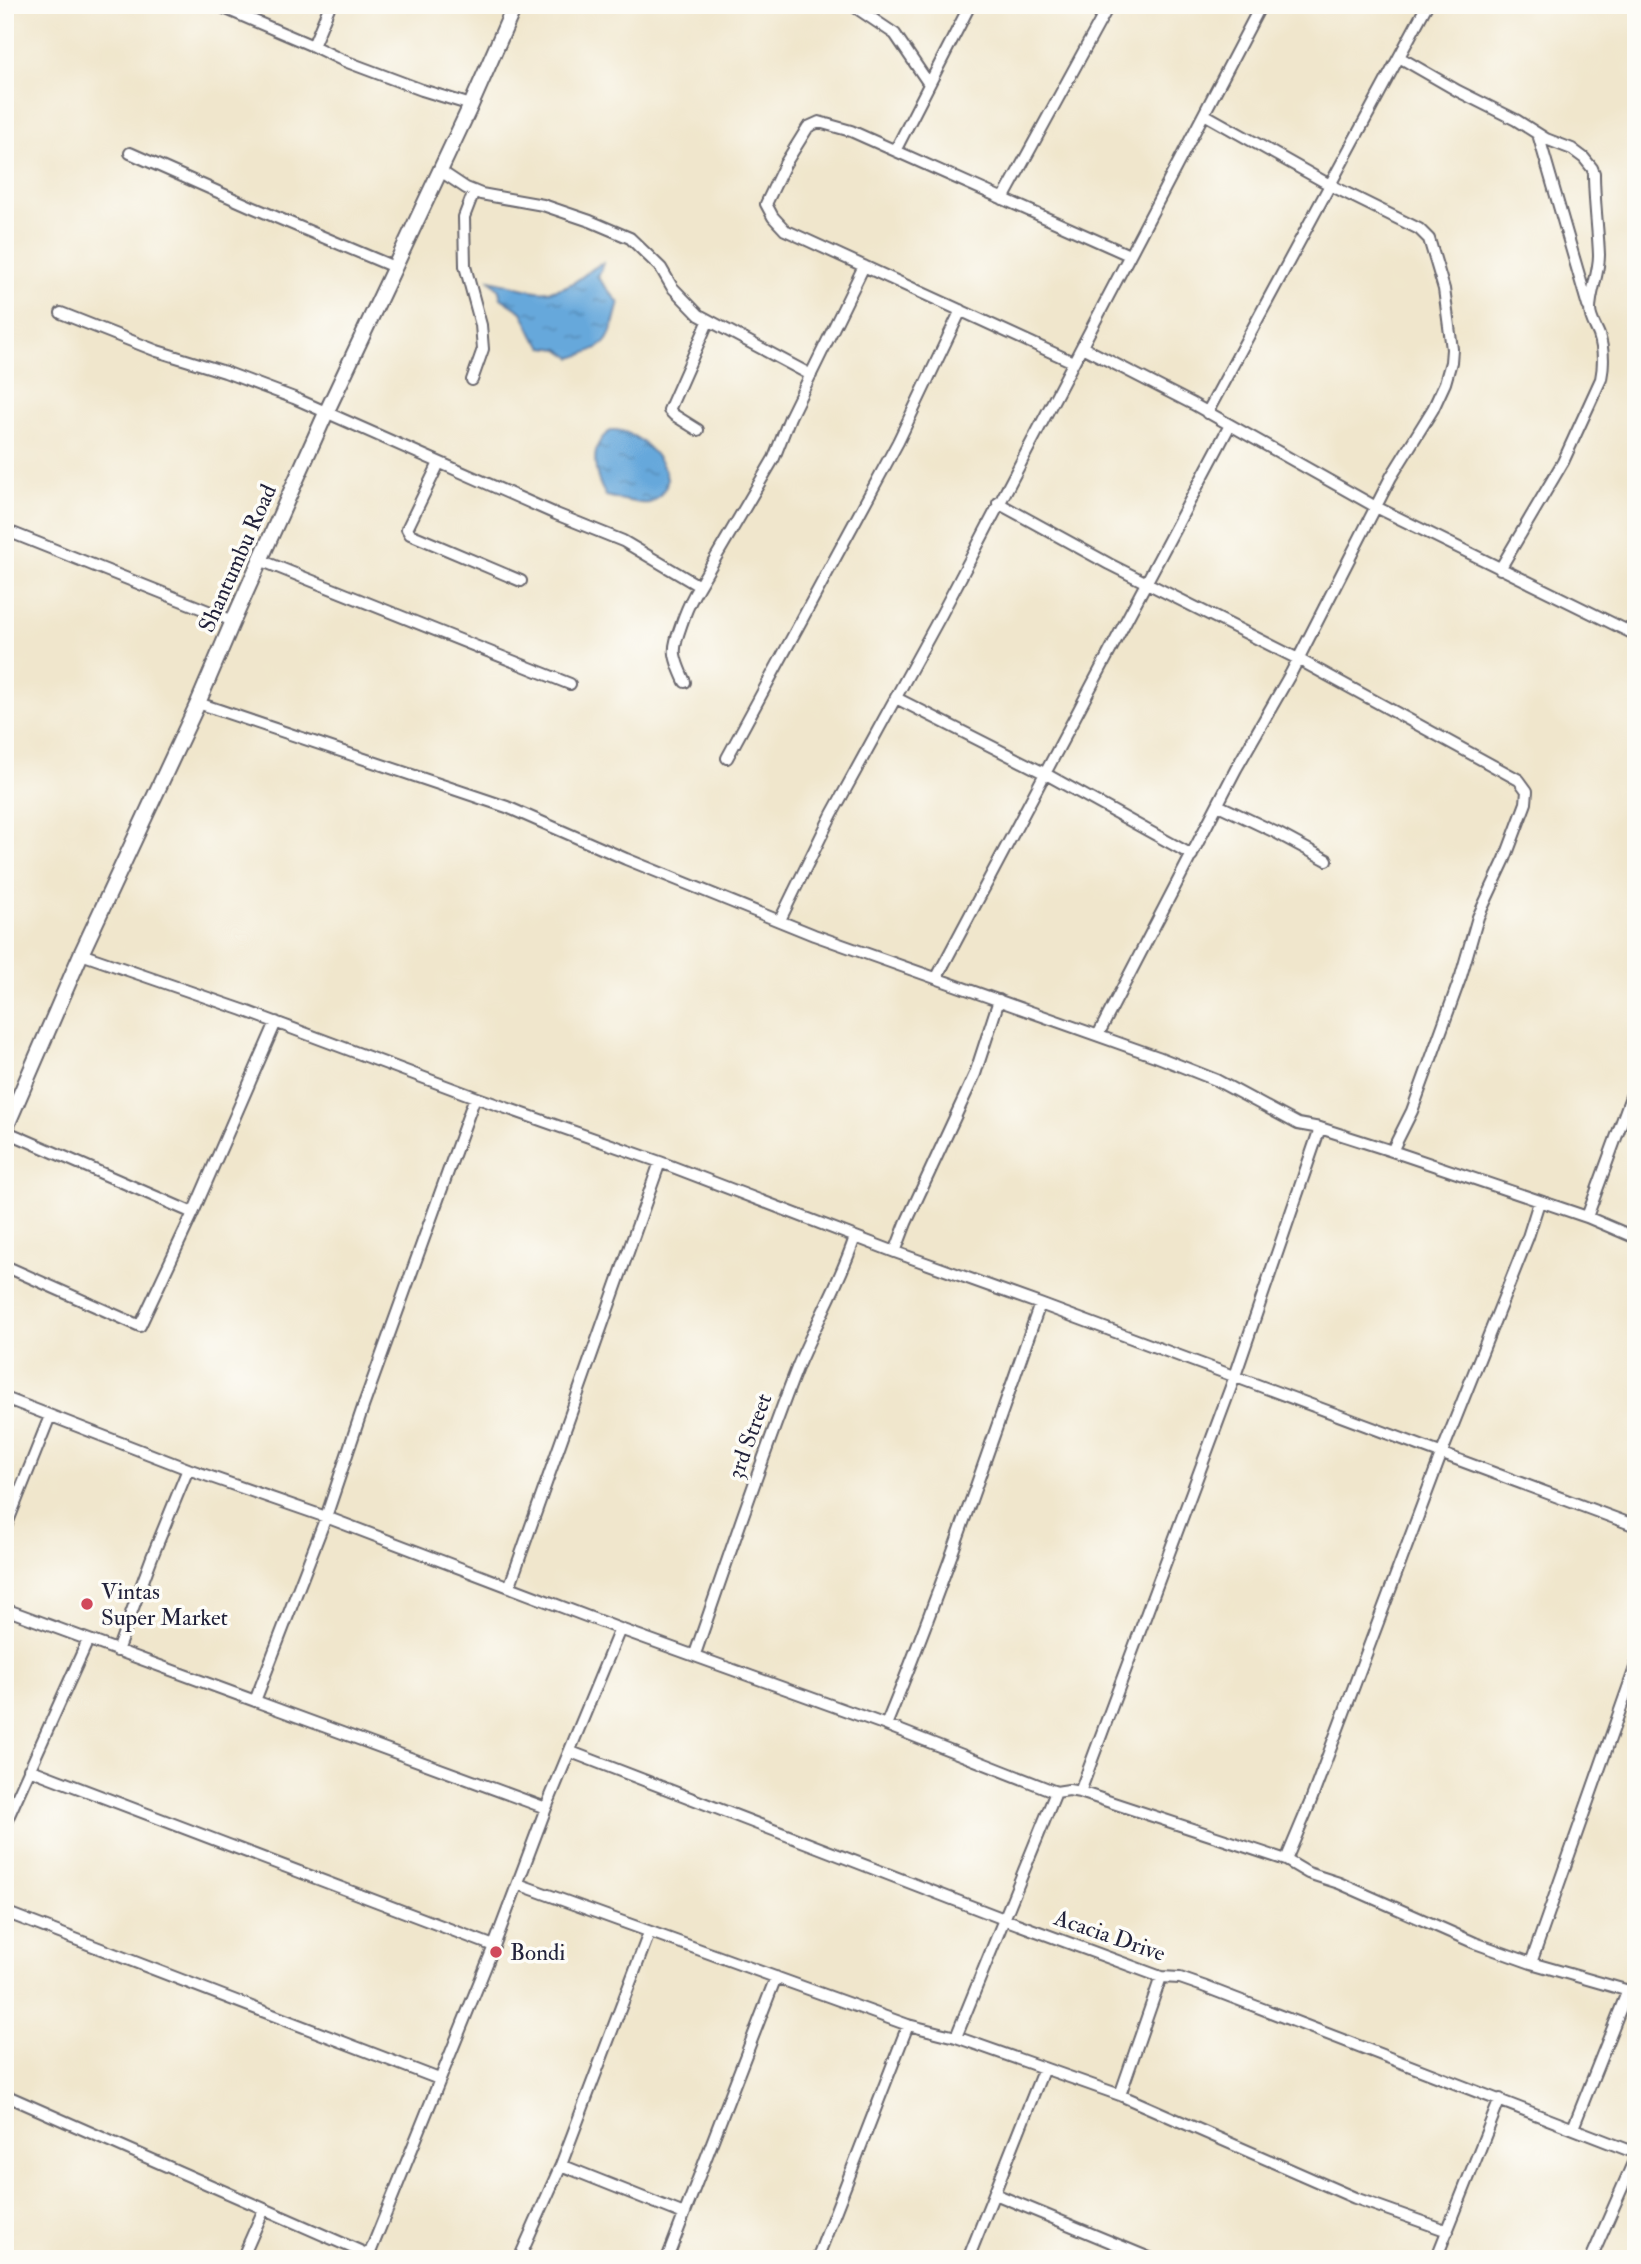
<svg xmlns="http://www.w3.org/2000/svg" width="1641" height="2264" viewBox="0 0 1641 2264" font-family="'IM FELL Double Pica',serif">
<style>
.water{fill:url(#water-ripples);stroke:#44658b;stroke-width:2}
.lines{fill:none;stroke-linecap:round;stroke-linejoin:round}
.street-casing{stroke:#6a676e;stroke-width:14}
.secondary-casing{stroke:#6a676e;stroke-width:18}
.street{stroke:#fff;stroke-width:10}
.secondary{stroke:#fff;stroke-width:14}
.poi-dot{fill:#d1495b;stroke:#fdfcf7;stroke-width:2.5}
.labels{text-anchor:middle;stroke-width:7;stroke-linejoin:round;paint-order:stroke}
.street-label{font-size:23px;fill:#22223b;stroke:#fdfcf7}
.poi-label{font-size:23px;fill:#22223b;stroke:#fdfcf7;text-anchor:start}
</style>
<defs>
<pattern id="water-ripples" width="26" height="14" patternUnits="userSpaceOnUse" patternTransform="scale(1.75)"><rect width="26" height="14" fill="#66a8db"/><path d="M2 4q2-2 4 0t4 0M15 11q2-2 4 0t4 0" fill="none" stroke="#5488b3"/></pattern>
</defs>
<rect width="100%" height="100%" fill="#fdfcf7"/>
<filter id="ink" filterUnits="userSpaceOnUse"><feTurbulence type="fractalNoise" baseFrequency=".0143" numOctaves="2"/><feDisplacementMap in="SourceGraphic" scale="14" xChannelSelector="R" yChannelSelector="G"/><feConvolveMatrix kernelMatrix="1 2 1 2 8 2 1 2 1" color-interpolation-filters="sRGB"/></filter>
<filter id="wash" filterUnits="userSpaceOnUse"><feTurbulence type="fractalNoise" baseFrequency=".00686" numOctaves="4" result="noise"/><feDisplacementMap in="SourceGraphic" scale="28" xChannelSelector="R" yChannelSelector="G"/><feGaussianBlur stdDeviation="1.57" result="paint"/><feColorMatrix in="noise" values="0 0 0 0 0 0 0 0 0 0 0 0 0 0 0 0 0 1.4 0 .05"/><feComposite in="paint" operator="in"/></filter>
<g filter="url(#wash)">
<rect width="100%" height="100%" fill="#f0e6cc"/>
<path class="water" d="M 603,263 L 598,278 L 619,303 C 607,343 614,344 572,358 L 559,349 L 543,347 L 534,337 L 522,312 L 501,298 L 498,288 L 490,280 C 522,286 539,300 571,284 C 582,278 591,268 603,263 Z
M 612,430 C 634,429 663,456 667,478 C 668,485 663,492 658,497 C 655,500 653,502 649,503 C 642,505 615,498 606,496 C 594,476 587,444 612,430 Z"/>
</g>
<g filter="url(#ink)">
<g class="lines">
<g class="street-casing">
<path id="street" d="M 217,5 L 313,46 L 342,60 L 422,90 L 471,105
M 852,5 L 895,34 L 929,84
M 313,46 L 330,5
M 1399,57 L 1458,91 L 1516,120 L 1546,139 L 1572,149 L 1584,158 L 1592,168 L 1594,173 C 1594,201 1598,228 1599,255 C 1599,274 1590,292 1590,310 C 1590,319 1596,327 1599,335 C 1604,350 1604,364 1601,379 L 1563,462 L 1500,569
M 1538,134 L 1588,306
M 896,149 L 970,5
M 130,153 L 252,207 L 394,267
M 439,170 L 466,188 L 481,194 L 543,205 L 590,221 L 630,238 L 661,268 L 672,287 L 699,315 L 811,375
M 1003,199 L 1109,5
M 61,313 L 157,351 L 225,372 L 294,398 L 556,514 L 623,541 L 699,586 C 693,596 688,606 684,617 C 673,649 670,650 685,682
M 1082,347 L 1193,404 L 1376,507 L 1636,635
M 1073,362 L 785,230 L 773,217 L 766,204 L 785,164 L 808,127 L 819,122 L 851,131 L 1129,255
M 472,380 L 483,349 L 481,325 L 465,266 L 464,217 L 474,191
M 1207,413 L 1427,5
M 698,430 L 674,415 L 669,410 L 708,322
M 439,463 L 407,529 L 410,534 L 521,581
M 998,503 L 1109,564 L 1298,659 L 1519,780 L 1527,791 L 1526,803 L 1505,859 L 1478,917 L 1461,976 L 1412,1111 L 1392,1151
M 5,530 L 233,621
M 260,560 L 570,684
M 699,586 L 774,458 L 790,417 L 864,266
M 896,698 L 1044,773 L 1192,855
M 198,703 L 507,807 L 626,859 L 814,935 L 1158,1057 L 1216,1080 L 1298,1124 L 1320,1128 L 1392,1151 L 1587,1217 L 1636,1238
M 727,758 L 898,442 L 961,310
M 1218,805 L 1277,833 L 1327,860
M 780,920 L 832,814 L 941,615 L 1261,5
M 81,954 L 243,1010 L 475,1097 L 660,1162 L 895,1252 L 1040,1304 L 1636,1526
M 937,977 L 1230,425
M 1098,1035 L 1236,769 L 1291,673 L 1391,477 L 1433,409 L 1445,383 L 1451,362 L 1452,349 L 1444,289 L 1429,239 L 1419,229 L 1330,185 L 1204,114
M 5,1131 L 193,1213
M 1587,1217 L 1636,1083
M 895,1252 L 906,1223 L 975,1074 L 999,1000
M 5,1266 L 140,1326 L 193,1213 L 276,1022
M 5,1398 L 188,1469 L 326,1517 L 620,1629 L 886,1725 L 1056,1792 L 1069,1790 L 1080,1792 L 1286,1860 L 1310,1803 L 1441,1455 L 1528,1237 L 1539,1202
M 5,1529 L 50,1416
M 510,1585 L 660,1162
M 5,1609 L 546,1808
M 117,1651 L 152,1557 L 188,1469
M 695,1654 C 728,1559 760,1463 797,1368 C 815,1324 840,1283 855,1237
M 255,1701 L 326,1517 L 364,1404 L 475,1097
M 886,1725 C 943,1587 990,1445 1040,1304
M 571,1752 L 1004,1919 L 1161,1977 L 1180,1978 L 1203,1986 L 1636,2153
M 29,1769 L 494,1946
M 1080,1792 L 1235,1376 L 1320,1128
M 5,1824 L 88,1640
M 1286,1860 L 1308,1873 L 1339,1883 L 1475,1943 L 1531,1963 L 1636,1993
M 518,1884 L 908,2025 L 956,2037 L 1120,2095 L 1355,2198 L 1448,2231
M 5,1912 L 439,2079
M 1531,1963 L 1636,1665
M 956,2037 L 1056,1792
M 5,2095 L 378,2259
M 1120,2095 L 1161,1977
M 1573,2128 L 1628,1990
M 561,2165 L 684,2214
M 995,2194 L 1152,2259
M 369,2255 L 494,1946 L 546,1808 L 620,1629
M 242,2259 L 264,2209
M 519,2259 L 561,2165 L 649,1933
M 667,2259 L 776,1977
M 817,2259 L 908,2025
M 968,2259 L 1044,2068
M 1436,2259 L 1500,2099
M 1591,2259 L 1636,2156"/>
</g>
<g class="secondary-casing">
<path id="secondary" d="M 5,1130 L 81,954 L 198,703 L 233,621 L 326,413 L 471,105 L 515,5"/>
</g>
<use href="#street" class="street"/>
<use href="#secondary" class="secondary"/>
</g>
</g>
<g class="poi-dot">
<circle cx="87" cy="1604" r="7"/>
<circle cx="496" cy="1952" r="7"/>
</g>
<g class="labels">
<g class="street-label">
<text transform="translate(237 558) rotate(-66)" y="8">Shantumbu Road</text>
<text transform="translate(749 1436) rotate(-70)" y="8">3rd Street</text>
<text transform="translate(1110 1935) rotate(19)" y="8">Acacia Drive</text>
</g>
<g class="poi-label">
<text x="101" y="1599">Vintas<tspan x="101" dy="26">Super Market</tspan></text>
<text x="510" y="1960">Bondi</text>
</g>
</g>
<rect width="1641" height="2264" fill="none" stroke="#fdfcf7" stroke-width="28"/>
</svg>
